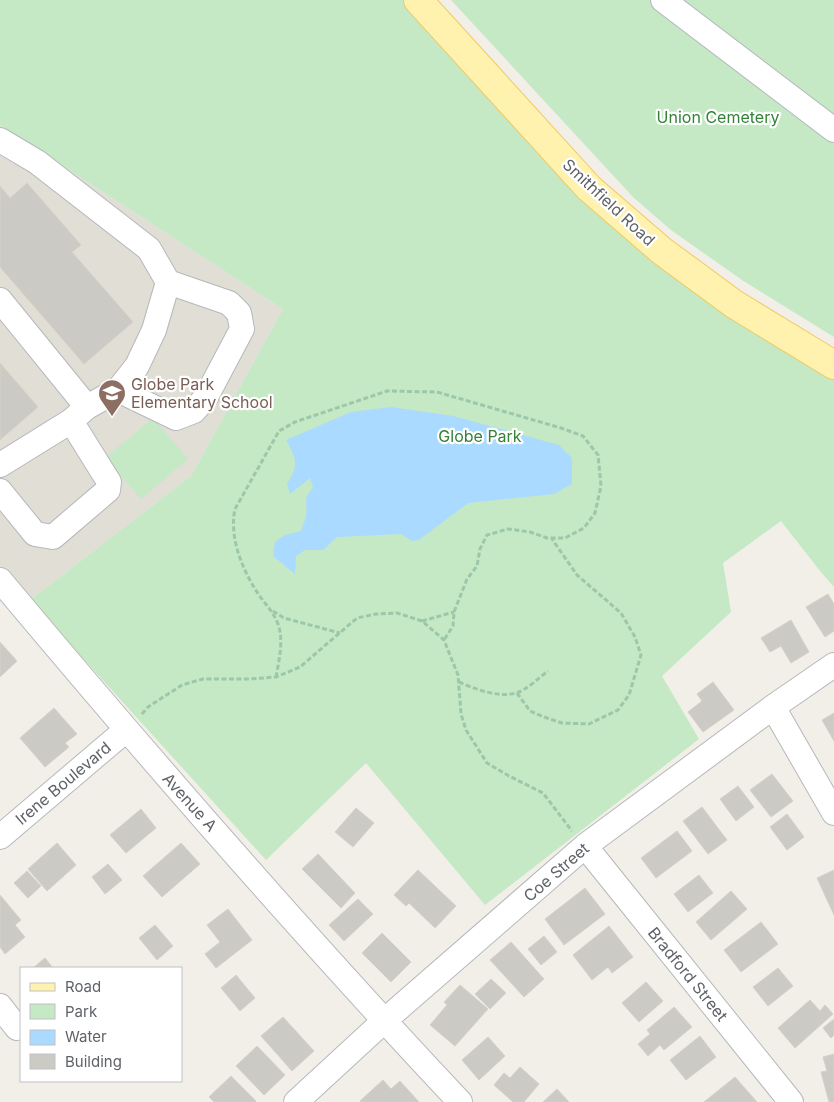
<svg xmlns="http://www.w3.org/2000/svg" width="834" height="1102" viewBox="0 0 834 1102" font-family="Inter,sans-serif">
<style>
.education{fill:#e1ded6}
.green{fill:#c5e8c5}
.water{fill:#aadaff}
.building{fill:#cccac5;stroke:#d6d1c6}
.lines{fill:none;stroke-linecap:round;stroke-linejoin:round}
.minor-casing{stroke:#b5b8bc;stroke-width:26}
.major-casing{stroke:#f2c960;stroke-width:30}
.path{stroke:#9cc7a9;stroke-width:3;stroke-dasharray:5 2.5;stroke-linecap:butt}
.minor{stroke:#fff;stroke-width:24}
.major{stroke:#fff2af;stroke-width:28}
.labels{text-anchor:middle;stroke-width:4.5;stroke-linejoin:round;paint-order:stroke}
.park-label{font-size:16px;fill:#348238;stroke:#fff}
.street-label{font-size:16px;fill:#5f6368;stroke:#fff}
.education-label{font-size:16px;fill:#785e54;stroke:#fff;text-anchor:start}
</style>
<rect width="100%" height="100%" fill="#f1efe8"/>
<path class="education" d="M 0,125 L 283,309 L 191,476 L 30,600 L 0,566 Z"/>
<path class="green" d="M 0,0 L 423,0 L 665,251 L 834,358 L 834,587 L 820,571 L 781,521 L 723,563 L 731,612 L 662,676 L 699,739 L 485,905 L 366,763 L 266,860 L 30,600 L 191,476 L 283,309 L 0,125 Z
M 451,0 L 834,0 L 834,337 L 742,280 L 671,230 L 633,197 Z
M 153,418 L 188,459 L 141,499 L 105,458 Z"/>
<path class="water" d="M 391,407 L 453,416 L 559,445 L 572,458 L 572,484 L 554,494 L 468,503 L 419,540 L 412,541 L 401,534 L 337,537 L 323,550 L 305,550 L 296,556 L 295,574 L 273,556 L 275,542 L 285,535 L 301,531 C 302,526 306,520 306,515 C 308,501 302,500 313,488 L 310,478 L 290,494 L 287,484 C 299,464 297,460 286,440 L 351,412 Z"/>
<path class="building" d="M 27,183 L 81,245 L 72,252 L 133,322 L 84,364 L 0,267 L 0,186 L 10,198 Z
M 0,363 L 38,407 L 0,440 Z
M 828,594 L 834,604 L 834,631 L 825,637 L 806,607 Z
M 791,620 L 809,652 L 791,663 L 781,646 L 770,652 L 761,638 Z
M 0,642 L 17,661 L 0,677 Z
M 713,682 L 734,710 L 703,732 L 688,712 L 702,701 L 697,694 Z
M 54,708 L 77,734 L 65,743 L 69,747 L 45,767 L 20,738 Z
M 834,713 L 834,741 L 822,720 Z
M 772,774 L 793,801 L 771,817 L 750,790 Z
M 738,786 L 754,807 L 736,821 L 720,799 Z
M 702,807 L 727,840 L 708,854 L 683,821 Z
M 356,808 L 374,823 L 353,847 L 335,832 Z
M 141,809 L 156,828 L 126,853 L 110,835 Z
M 787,814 L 804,837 L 787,850 L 770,827 Z
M 677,831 L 692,851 L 656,878 L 641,858 Z
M 57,843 L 76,865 L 47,891 L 28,869 Z
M 181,843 L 200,864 L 162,897 L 143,876 Z
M 318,854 L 355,893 L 341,908 L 302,869 Z
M 108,864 L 122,880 L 105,894 L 92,877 Z
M 418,870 L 456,906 L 435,928 L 409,903 L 406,906 L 394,895 Z
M 834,870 L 834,915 L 817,878 Z
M 27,871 L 41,886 L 28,898 L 14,883 Z
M 699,875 L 713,893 L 688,912 L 674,894 Z
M 585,888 L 605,914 L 564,945 L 545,919 Z
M 731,891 L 747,909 L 711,940 L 696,922 Z
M 0,895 L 21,920 L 15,925 L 25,937 L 5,954 L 0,947 Z
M 358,899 L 373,914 L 344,941 L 329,925 Z
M 228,909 L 252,940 L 216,968 L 205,954 L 220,942 L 207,925 Z
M 761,922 L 778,944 L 741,972 L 724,950 Z
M 155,925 L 173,946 L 157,960 L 139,938 Z
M 609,926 L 633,957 L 612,973 L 608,967 L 592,980 L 573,955 Z
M 382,933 L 411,962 L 391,982 L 362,953 Z
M 544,936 L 557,952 L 541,965 L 528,949 Z
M 511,942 L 544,979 L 524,997 L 490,960 Z
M 45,958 L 53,968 L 33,968 Z
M 778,968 L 793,986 L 768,1006 L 753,987 Z
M 236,975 L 255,998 L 240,1011 L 221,988 Z
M 491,979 L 506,993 L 490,1009 L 475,994 Z
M 646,982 L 663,1001 L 639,1022 L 622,1003 Z
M 460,985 L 488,1009 L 455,1046 L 430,1025 L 447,1005 L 444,1002 Z
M 810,1000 L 820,1011 L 825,1005 L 833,1014 L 795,1048 L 778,1028 Z
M 674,1007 L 692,1027 L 664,1050 L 660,1045 L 648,1056 L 638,1044 L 650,1034 L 647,1030 Z
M 283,1017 L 314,1051 L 292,1071 L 261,1036 Z
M 834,1019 L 834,1035 L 831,1038 L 823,1028 Z
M 700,1036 L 716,1057 L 686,1080 L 670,1060 Z
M 488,1037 L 505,1056 L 479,1080 L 462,1060 Z
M 257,1046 L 285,1075 L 264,1095 L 236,1066 Z
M 834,1054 L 834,1102 L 829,1102 L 821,1072 L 827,1071 L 823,1057 Z
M 520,1067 L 539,1084 L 524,1102 L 513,1102 L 494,1085 L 504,1073 L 510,1078 Z
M 231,1076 L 256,1101 L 255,1102 L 214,1102 L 209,1097 Z
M 735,1077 L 757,1102 L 704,1102 Z
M 383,1080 L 391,1089 L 400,1081 L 419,1102 L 361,1102 L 360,1101 Z
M 557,1089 L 569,1102 L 543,1102 Z"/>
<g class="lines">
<g class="minor-casing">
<path id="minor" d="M 663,0 L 834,130
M 0,140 L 37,162 L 149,249 L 168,282 L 154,330 L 137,366 L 118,390 L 87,407 L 71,421 L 0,465
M 0,300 L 87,407
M 118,390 L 176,418 L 194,411 L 206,397 L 242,329 L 239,313 L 229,303 L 168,282
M 0,491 L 35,534 L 53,537 L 108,490 L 109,482 L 71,421
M 0,580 C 149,758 301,933 460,1102
M 773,707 L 834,813
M 0,837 L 126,730
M 585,846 L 791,1102
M 0,1006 L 17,1028
M 296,1102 L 384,1021 L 585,846 L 773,707 L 834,665"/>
</g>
<g class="major-casing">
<path id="major" d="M 418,0 L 589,188 L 662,251 L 734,304 L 834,365"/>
</g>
<path class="path" d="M 273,611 L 284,618 L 340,633
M 422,621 L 454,612
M 276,677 C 279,660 284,641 278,624 C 273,611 264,603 257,592 C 242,569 229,537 235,509 L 279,431 L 295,422 L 387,391 L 437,392 L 561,428 L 583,436 L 598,455 L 601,486 L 595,513 L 584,528 L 565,538 L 547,538 L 530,532 L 508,529 L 487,535 L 480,549 L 477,566 L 467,579 L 454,612 L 453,626 L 444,640
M 459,682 C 475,689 498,698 516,693 C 525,691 540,677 548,671
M 517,693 L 530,711 L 544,717 L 562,723 L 589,724 L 618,710 L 629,695 L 641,655 L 635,637 L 621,613 L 577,575 L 552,539
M 142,714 L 148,707 L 182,685 L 203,679 L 249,679 L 276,677 L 300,667 L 357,618 L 376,614 L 397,613 L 422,621 L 444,640 L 458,675 L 461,714 L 466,730 L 487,763 L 509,776 L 543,793 L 572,831"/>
<use href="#minor" class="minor"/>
<use href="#major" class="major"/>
</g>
<defs>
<g id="school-pin" transform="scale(1.4375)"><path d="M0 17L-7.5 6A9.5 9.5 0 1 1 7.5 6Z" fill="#8d6e63" stroke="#fff"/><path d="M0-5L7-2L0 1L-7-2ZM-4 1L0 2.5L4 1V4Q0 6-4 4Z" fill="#fff"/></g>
</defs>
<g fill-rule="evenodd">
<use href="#school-pin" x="112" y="393"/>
</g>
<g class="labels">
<g class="park-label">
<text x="718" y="123">Union Cemetery</text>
<text x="480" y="442">Globe Park</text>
</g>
<g class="street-label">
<text transform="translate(609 202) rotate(43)" y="6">Smithfield Road</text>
<text transform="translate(63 783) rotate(-40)" y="6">Irene Boulevard</text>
<text transform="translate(190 802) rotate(48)" y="6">Avenue A</text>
<text transform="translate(556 872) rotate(-41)" y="6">Coe Street</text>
<text transform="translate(688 974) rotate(51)" y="6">Bradford Street</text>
</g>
<g class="education-label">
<text x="131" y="390">Globe Park<tspan x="131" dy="18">Elementary School</tspan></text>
</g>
</g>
<rect x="20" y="967" width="162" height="115" fill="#ffffff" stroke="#bfc1c3"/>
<rect x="30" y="983" width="25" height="8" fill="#fff2af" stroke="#bfc1c3"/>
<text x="65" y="992" font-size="15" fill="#5f6368">Road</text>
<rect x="30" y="1004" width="25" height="15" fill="#c5e8c5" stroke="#bfc1c3"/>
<text x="65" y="1017" font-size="15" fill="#5f6368">Park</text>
<rect x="30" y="1030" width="25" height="15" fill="#aadaff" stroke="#bfc1c3"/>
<text x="65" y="1042" font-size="15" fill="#5f6368">Water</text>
<rect x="30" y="1054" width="25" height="15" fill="#cccac5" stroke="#bfc1c3"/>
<text x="65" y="1067" font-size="15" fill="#5f6368">Building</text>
</svg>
